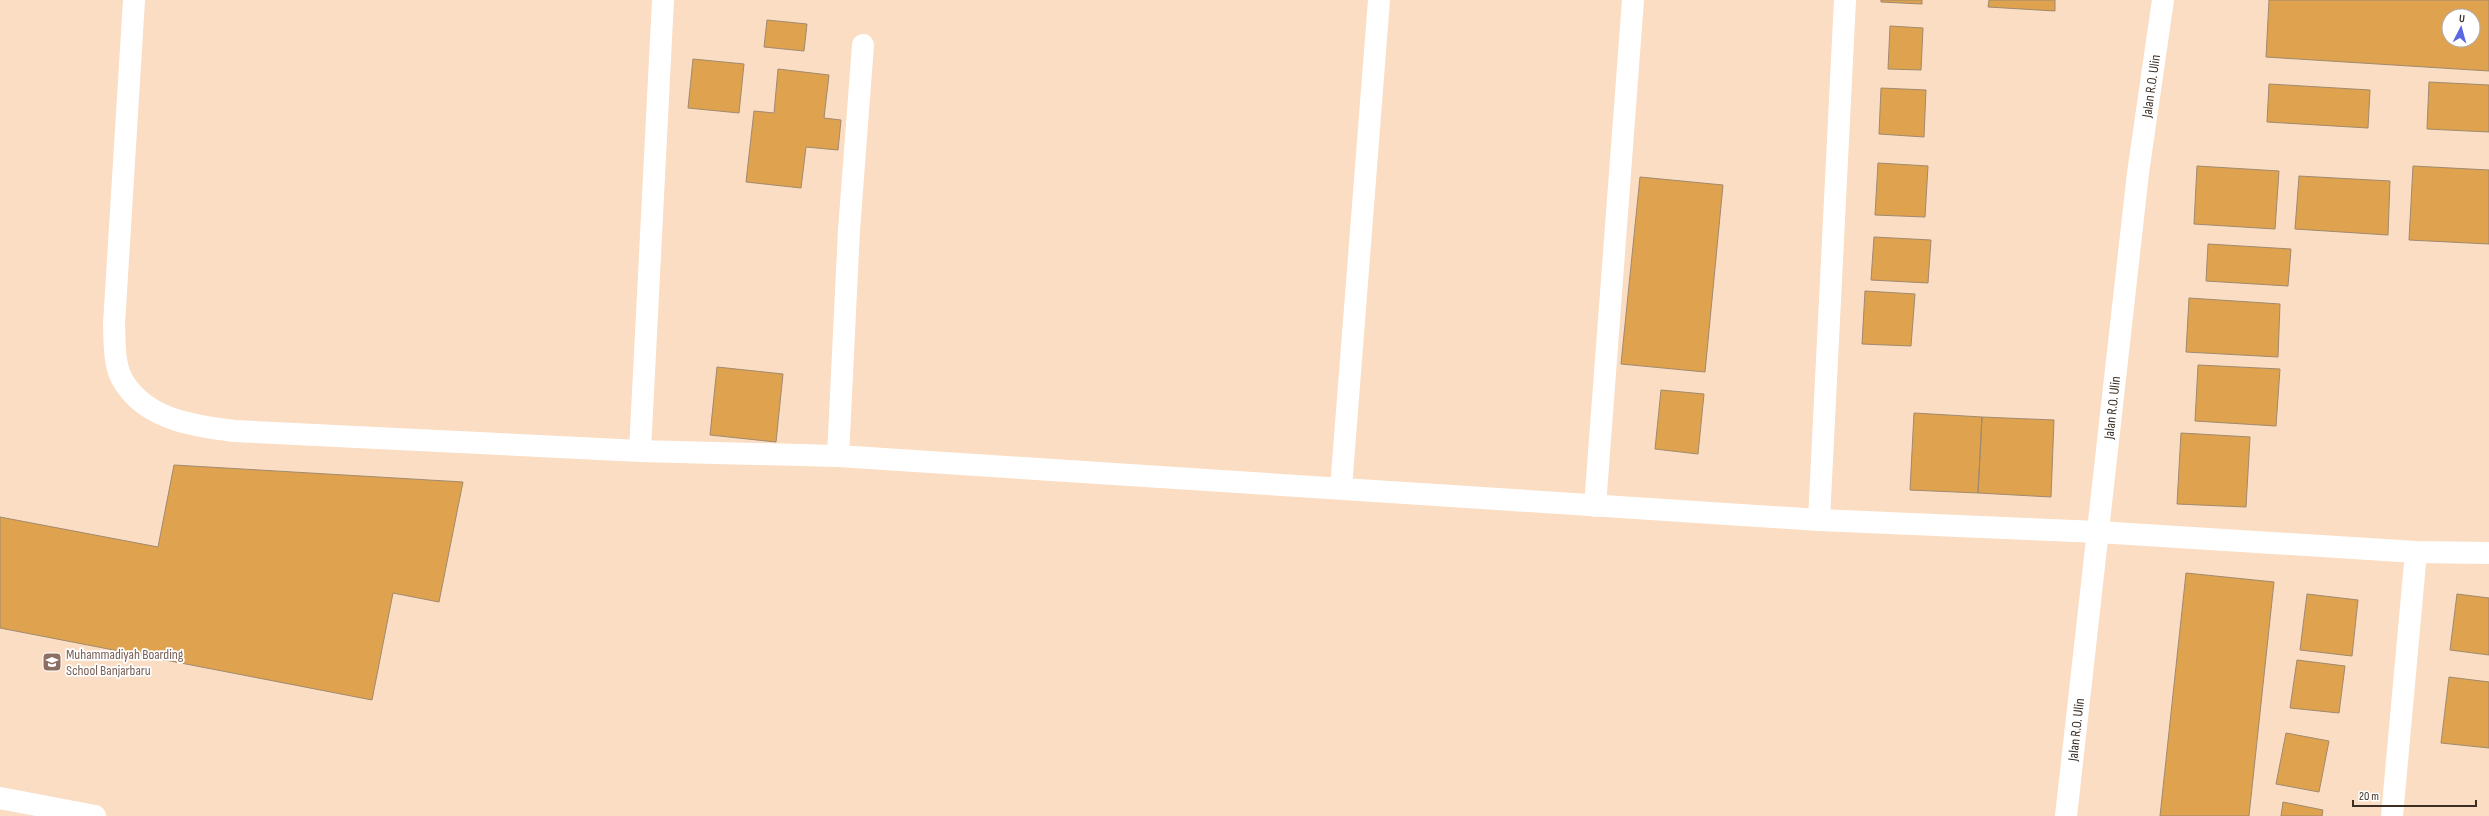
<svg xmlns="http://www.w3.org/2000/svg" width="2489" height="816" viewBox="0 0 2489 816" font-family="'Sofia Sans Condensed',sans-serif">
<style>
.building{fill:#dfa24e;stroke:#a08a6e;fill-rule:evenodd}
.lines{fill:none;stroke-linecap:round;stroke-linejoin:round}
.minor{stroke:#fff;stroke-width:22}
.major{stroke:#fff;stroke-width:22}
.labels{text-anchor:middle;stroke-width:3.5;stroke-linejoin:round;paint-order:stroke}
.street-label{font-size:14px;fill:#3b2f25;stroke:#fff}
.education-label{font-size:14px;fill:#785e54;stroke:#fff;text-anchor:start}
</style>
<rect width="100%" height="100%" fill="#faddc2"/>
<path class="building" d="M 1881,0 L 1922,0 L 1922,4 L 1881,2 Z
M 1989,0 L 2055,0 L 2055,11 L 1988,7 Z
M 2269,0 L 2489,0 L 2489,71 L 2266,57 ZM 2449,16 L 2473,16 L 2473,40 L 2449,40 Z
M 767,20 L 807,24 L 804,51 L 764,47 Z
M 1890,26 L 1923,28 L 1921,70 L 1888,69 Z
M 693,59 L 744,64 L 739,113 L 688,108 Z
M 778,69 L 829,75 L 824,118 L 841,120 L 838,150 L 806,147 L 801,188 L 746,182 L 754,111 L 774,113 Z
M 2429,82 L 2489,85 L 2489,132 L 2427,129 Z
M 2269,84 L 2370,90 L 2368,128 L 2267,122 Z
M 1881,88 L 1926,90 L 1924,137 L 1879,134 Z
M 1878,163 L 1928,166 L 1925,217 L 1875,215 Z
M 2197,166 L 2279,171 L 2275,229 L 2194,224 Z
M 2413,166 L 2489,170 L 2489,244 L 2409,240 Z
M 2299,176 L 2390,181 L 2388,235 L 2295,229 Z
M 1640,177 L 1723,185 L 1705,372 L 1621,364 Z
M 1874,237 L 1931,240 L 1928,283 L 1871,280 Z
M 2208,244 L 2291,249 L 2288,286 L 2206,281 Z
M 1865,291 L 1915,294 L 1911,346 L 1862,344 Z
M 2189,298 L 2280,304 L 2278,357 L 2186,352 Z
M 2198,365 L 2280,369 L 2276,426 L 2195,421 Z
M 717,367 L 783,374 L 776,442 L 710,435 Z
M 1661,390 L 1704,394 L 1698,454 L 1655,449 Z
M 1914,413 L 1982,417 L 1978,493 L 1910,490 Z
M 1982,417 L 2054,420 L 2051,497 L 1978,493 Z
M 2181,433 L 2250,437 L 2246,507 L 2177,504 Z
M 174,465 L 463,482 L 439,602 L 393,593 L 372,700 L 0,628 L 0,517 L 158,547 Z
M 2186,573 L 2274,582 L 2249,816 L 2160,816 Z
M 2307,594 L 2358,600 L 2352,656 L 2300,650 Z
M 2457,594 L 2489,598 L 2489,655 L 2450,650 Z
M 2297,660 L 2345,666 L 2339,713 L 2290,708 Z
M 2449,677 L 2489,682 L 2489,748 L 2441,743 Z
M 2286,733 L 2329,741 L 2319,792 L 2276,784 Z
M 2283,802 L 2323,810 L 2322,816 L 2281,816 Z"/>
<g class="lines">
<path class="minor" d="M 134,0 L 114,324 C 115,343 113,367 125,384 C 149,420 194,426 234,431 L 640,451 L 838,456 L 1819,520 L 2098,532 L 2416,552 L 2489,553
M 640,451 L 663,0
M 838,456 L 849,230 L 863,45
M 1341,488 L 1379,0
M 1595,506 L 1633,0
M 1819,520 L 1845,0
M 2392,816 L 2416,552"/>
<g class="major">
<path d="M 0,798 L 95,816"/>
<path id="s1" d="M 2066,816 L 2138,173 L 2163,0"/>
</g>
</g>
<defs>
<g id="school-square" transform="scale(1)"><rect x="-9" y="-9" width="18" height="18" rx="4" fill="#8d6e63" stroke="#fff"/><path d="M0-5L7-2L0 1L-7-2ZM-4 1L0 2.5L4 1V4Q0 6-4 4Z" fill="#fff"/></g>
</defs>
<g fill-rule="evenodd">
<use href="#school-square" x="52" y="662"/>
</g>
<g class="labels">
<g class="street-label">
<text dy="5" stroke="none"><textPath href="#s1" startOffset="735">Jalan R.O. Ulin</textPath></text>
<text dy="5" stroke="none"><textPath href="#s1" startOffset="411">Jalan R.O. Ulin</textPath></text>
<text dy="5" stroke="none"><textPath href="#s1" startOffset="87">Jalan R.O. Ulin</textPath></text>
</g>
<g class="education-label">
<text x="66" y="659">Muhammadiyah Boarding<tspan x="66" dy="16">School Banjarbaru</tspan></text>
</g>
</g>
<g transform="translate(2461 28) rotate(6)"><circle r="19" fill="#ffffff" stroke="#b1aca8"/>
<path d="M0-3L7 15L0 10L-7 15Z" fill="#5b67df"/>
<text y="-6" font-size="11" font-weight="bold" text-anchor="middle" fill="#3b2f25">U</text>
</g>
<path d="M2353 800v6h123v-6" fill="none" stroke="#3b2f25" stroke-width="2"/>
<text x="2359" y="800" font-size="12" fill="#3b2f25" stroke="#ffffff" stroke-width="3" paint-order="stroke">20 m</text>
</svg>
